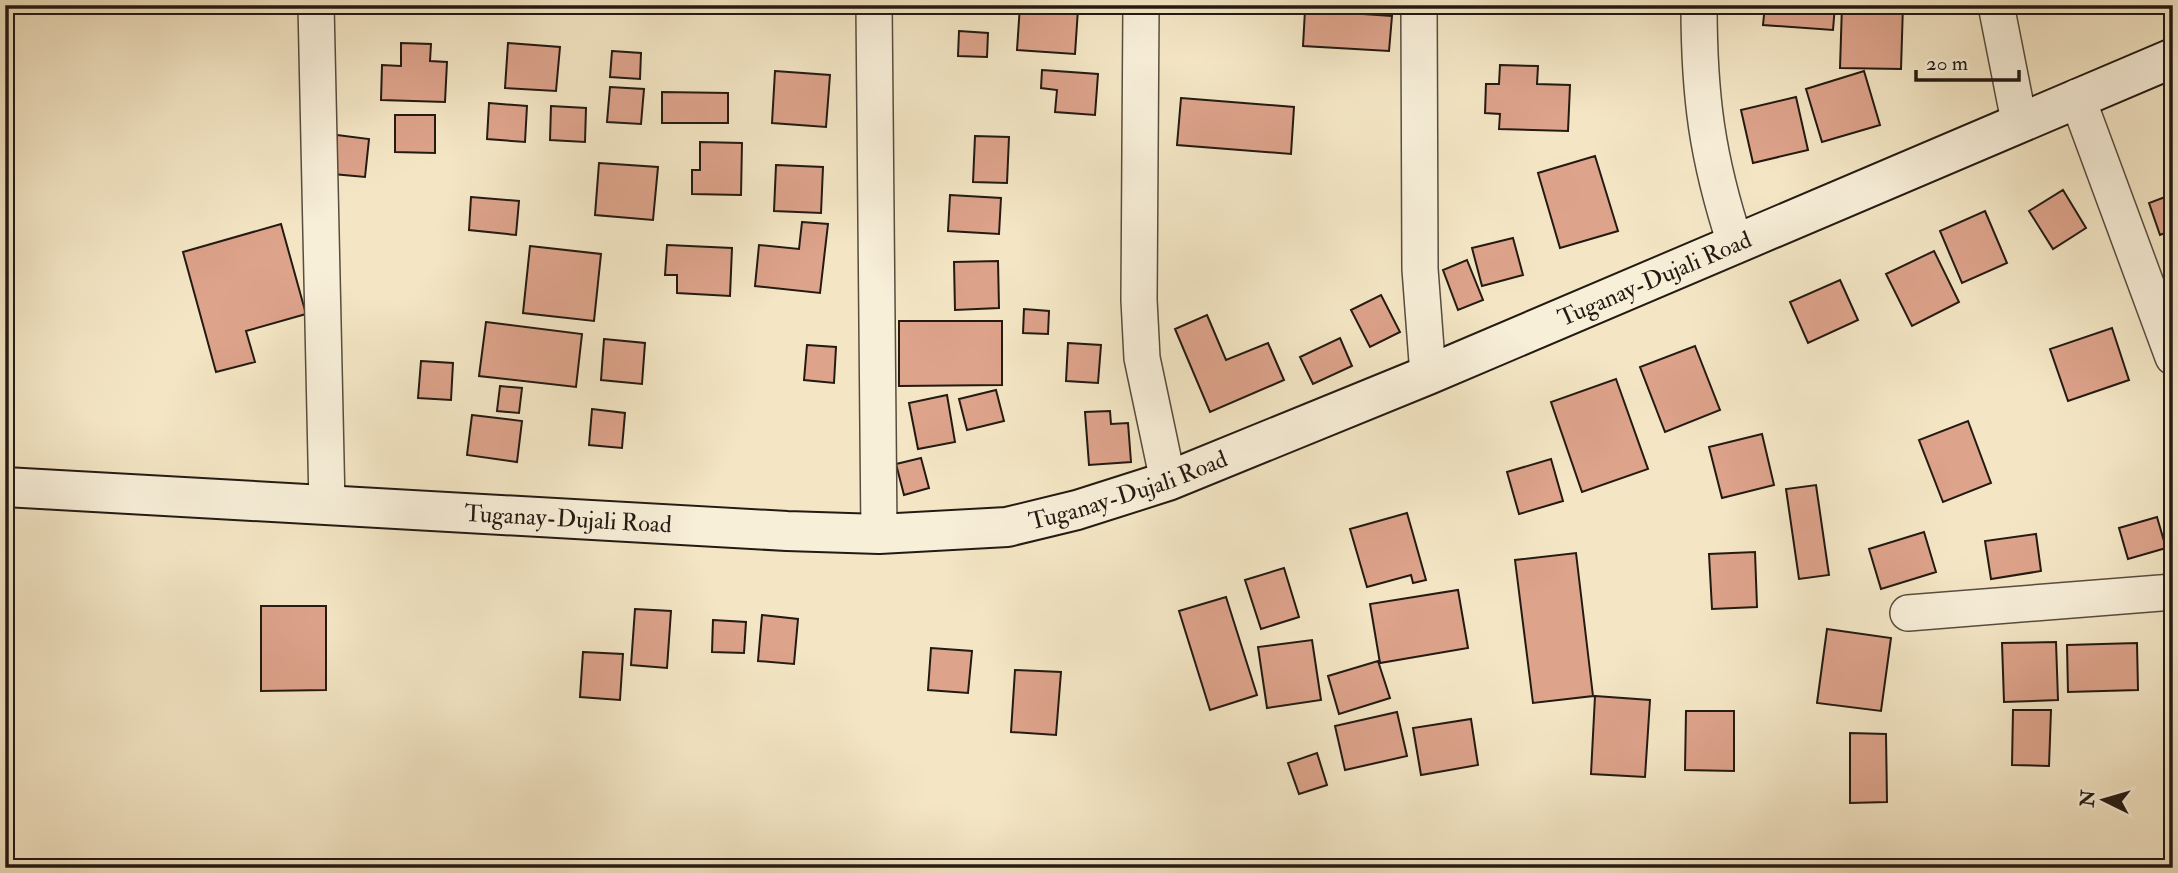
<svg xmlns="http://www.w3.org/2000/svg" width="2178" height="873" viewBox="0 0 2178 873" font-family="'IM FELL Double Pica',serif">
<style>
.building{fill:#dda38b;stroke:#231a12;stroke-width:2}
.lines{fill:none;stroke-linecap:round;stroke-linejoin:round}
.street-casing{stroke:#574d3f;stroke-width:38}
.secondary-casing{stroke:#231a12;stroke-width:42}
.street{stroke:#f8efd9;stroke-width:35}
.secondary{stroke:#f8efd9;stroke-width:38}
.labels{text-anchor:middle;stroke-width:5;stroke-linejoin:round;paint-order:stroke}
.street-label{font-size:24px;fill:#231a12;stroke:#f8efd9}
</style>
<rect width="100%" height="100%" fill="#f4e6c5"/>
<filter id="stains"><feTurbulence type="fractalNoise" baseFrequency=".00286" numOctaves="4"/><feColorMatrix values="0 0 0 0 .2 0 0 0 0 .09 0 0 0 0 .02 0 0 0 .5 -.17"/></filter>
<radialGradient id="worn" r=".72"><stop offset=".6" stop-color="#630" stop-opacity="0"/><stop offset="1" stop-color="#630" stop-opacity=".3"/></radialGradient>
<path class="building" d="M 1020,5 L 1078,9 L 1075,54 L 1017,50 Z
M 1765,5 L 1835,5 L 1833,30 L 1763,25 Z
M 1842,5 L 1903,5 L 1901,69 L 1840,68 Z
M 1305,10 L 1392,16 L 1389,51 L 1303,46 Z
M 959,31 L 988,33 L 987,57 L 958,56 Z
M 401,43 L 431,44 L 430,61 L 447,62 L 445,102 L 381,100 L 382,65 L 401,66 Z
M 508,43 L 560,47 L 556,91 L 505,88 Z
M 612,51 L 641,53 L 640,79 L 610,77 Z
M 1500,65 L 1538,66 L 1537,84 L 1570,85 L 1568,131 L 1499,129 L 1500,114 L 1485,113 L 1486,84 L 1499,84 Z
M 1042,70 L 1098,74 L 1095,115 L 1055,112 L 1057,90 L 1041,88 Z
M 775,71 L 830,75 L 826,127 L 772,123 Z
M 1864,71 L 1880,125 L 1822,142 L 1806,89 Z
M 610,87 L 644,89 L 641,124 L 607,122 Z
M 662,92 L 728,93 L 728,123 L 662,123 Z
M 1796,97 L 1808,150 L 1753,163 L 1741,110 Z
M 1181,98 L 1294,107 L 1291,154 L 1177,145 Z
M 489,103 L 527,106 L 525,142 L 487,139 Z
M 551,106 L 586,108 L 585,142 L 550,140 Z
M 395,115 L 435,115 L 435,153 L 395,152 Z
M 337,135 L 369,139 L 365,177 L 333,174 Z
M 975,136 L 1009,137 L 1007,183 L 973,182 Z
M 700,142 L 742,143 L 741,195 L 692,194 L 692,170 L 700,170 Z
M 1595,156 L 1618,231 L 1560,248 L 1538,173 Z
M 599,163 L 658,167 L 653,220 L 595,215 Z
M 776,165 L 823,167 L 821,213 L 774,211 Z
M 2063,190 L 2086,228 L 2053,249 L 2029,211 Z
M 2173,194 L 2173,230 L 2160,235 L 2149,203 Z
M 950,195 L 1001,198 L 999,234 L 948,231 Z
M 471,197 L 519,201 L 516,235 L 469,230 Z
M 1985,211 L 2007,263 L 1962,283 L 1940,231 Z
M 802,222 L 828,224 L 820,293 L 755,286 L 759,245 L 799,249 Z
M 281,224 L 306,314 L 246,331 L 255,362 L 216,372 L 183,252 Z
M 1513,238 L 1523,275 L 1482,286 L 1472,248 Z
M 667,245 L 732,248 L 730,296 L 677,293 L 677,275 L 665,275 Z
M 530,246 L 601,254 L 594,321 L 523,313 Z
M 1934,251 L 1959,302 L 1912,326 L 1886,274 Z
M 1467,260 L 1483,300 L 1458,310 L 1443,270 Z
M 998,261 L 999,308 L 955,310 L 954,262 Z
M 1840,280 L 1858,320 L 1808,343 L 1790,302 Z
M 1381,295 L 1400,332 L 1370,347 L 1351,310 Z
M 1024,309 L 1049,311 L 1048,334 L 1023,333 Z
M 1207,315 L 1226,360 L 1268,343 L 1284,380 L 1210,412 L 1175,329 Z
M 899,321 L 1002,321 L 1002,385 L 899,386 Z
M 486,322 L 582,334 L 576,387 L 479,376 Z
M 2112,328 L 2129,380 L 2068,401 L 2050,349 Z
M 1340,338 L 1352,366 L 1313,384 L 1300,357 Z
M 604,339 L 645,343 L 642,384 L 601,380 Z
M 1068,343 L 1101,345 L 1098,383 L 1066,381 Z
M 807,345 L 836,347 L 834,383 L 804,380 Z
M 1695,346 L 1720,410 L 1665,432 L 1640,367 Z
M 421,361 L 453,363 L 451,400 L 418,398 Z
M 1616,379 L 1648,469 L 1582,492 L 1551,402 Z
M 500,386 L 522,388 L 519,413 L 497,411 Z
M 996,390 L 1004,421 L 967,430 L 959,399 Z
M 947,395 L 955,442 L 918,449 L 909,403 Z
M 592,409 L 625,413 L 622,448 L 589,445 Z
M 1110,411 L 1111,424 L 1128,423 L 1131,462 L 1089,465 L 1085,412 Z
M 472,415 L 522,421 L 517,462 L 467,455 Z
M 1968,421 L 1991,483 L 1943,502 L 1919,440 Z
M 1762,434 L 1774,485 L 1722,498 L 1709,447 Z
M 921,458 L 929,488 L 904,495 L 896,464 Z
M 1551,459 L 1563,501 L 1519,514 L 1507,472 Z
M 1816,485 L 1829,575 L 1799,579 L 1786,489 Z
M 1407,513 L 1426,580 L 1413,583 L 1411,575 L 1367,587 L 1350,529 Z
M 2157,517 L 2166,548 L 2128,559 L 2119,528 Z
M 1924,532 L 1936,572 L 1881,589 L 1869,549 Z
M 2036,534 L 2041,571 L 1991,579 L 1985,541 Z
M 1755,552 L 1757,607 L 1712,609 L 1709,554 Z
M 1576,553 L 1593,696 L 1533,703 L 1515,560 Z
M 1284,568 L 1299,617 L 1261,629 L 1245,580 Z
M 1458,590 L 1468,648 L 1380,663 L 1370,604 Z
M 1226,597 L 1257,695 L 1210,710 L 1179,611 Z
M 261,606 L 326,606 L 326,690 L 261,691 Z
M 635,609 L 671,611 L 667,668 L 631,665 Z
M 762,615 L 798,619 L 794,664 L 758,661 Z
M 713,620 L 746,622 L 744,653 L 712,652 Z
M 1827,629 L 1891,638 L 1881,711 L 1817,703 Z
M 1312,640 L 1321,700 L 1267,708 L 1258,647 Z
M 2056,642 L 2058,700 L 2004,702 L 2002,643 Z
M 2137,643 L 2138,690 L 2068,692 L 2067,645 Z
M 931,648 L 972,651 L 968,693 L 928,690 Z
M 583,652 L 623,654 L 620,700 L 580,697 Z
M 1378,661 L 1390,698 L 1339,714 L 1328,676 Z
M 1015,670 L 1061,672 L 1056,735 L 1011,732 Z
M 1595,696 L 1650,700 L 1645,777 L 1591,774 Z
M 2013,710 L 2051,710 L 2049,766 L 2012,765 Z
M 1686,711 L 1734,711 L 1734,771 L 1685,770 Z
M 1397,712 L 1407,756 L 1345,770 L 1335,726 Z
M 1471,719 L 1478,765 L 1421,775 L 1413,728 Z
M 1850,733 L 1886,734 L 1887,802 L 1850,803 Z
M 1317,753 L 1327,785 L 1299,794 L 1288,763 Z"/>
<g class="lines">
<g class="street-casing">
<path id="street" d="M 316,5 L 327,505
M 874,5 L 879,534
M 1141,5 L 1139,300 L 1142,358 L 1168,481
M 1419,5 L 1420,269 L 1428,375
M 1699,5 C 1699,96 1707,157 1735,243
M 1996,5 L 2019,121
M 2077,97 L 2173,357
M 1908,613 L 2173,592"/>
</g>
<g class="secondary-casing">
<g id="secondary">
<path id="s1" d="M 5,487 L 787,531 L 879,534 L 1007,527 L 1077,510 L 1168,481 L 1428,375 L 2173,58"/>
</g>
</g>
<use href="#street" class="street"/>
<use href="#secondary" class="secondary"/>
</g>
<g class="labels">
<g class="street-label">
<text dy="8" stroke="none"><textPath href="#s1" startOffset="1698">Tuganay-Dujali Road</textPath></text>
<text dy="8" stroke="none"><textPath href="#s1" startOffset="1130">Tuganay-Dujali Road</textPath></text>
<text dy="8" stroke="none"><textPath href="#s1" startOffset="564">Tuganay-Dujali Road</textPath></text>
</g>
</g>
<rect width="2178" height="873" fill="none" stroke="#f4e6c5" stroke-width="28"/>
<rect x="7" y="7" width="2164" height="859" fill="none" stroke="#231a12" stroke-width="3.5"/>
<rect x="14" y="14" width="2150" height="845" fill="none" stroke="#231a12" stroke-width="2"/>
<g transform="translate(2104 800) rotate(275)" stroke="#f8efd9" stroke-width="5" paint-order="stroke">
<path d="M0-5L12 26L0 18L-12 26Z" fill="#231a12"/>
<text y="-10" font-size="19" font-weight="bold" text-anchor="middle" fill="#231a12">N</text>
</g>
<path d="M1916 70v10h103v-10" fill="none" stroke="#231a12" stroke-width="3.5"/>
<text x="1926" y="70" font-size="21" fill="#231a12" stroke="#f8efd9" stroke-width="5" paint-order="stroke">20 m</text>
<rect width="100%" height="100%" filter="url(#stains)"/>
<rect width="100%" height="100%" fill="url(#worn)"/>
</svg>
